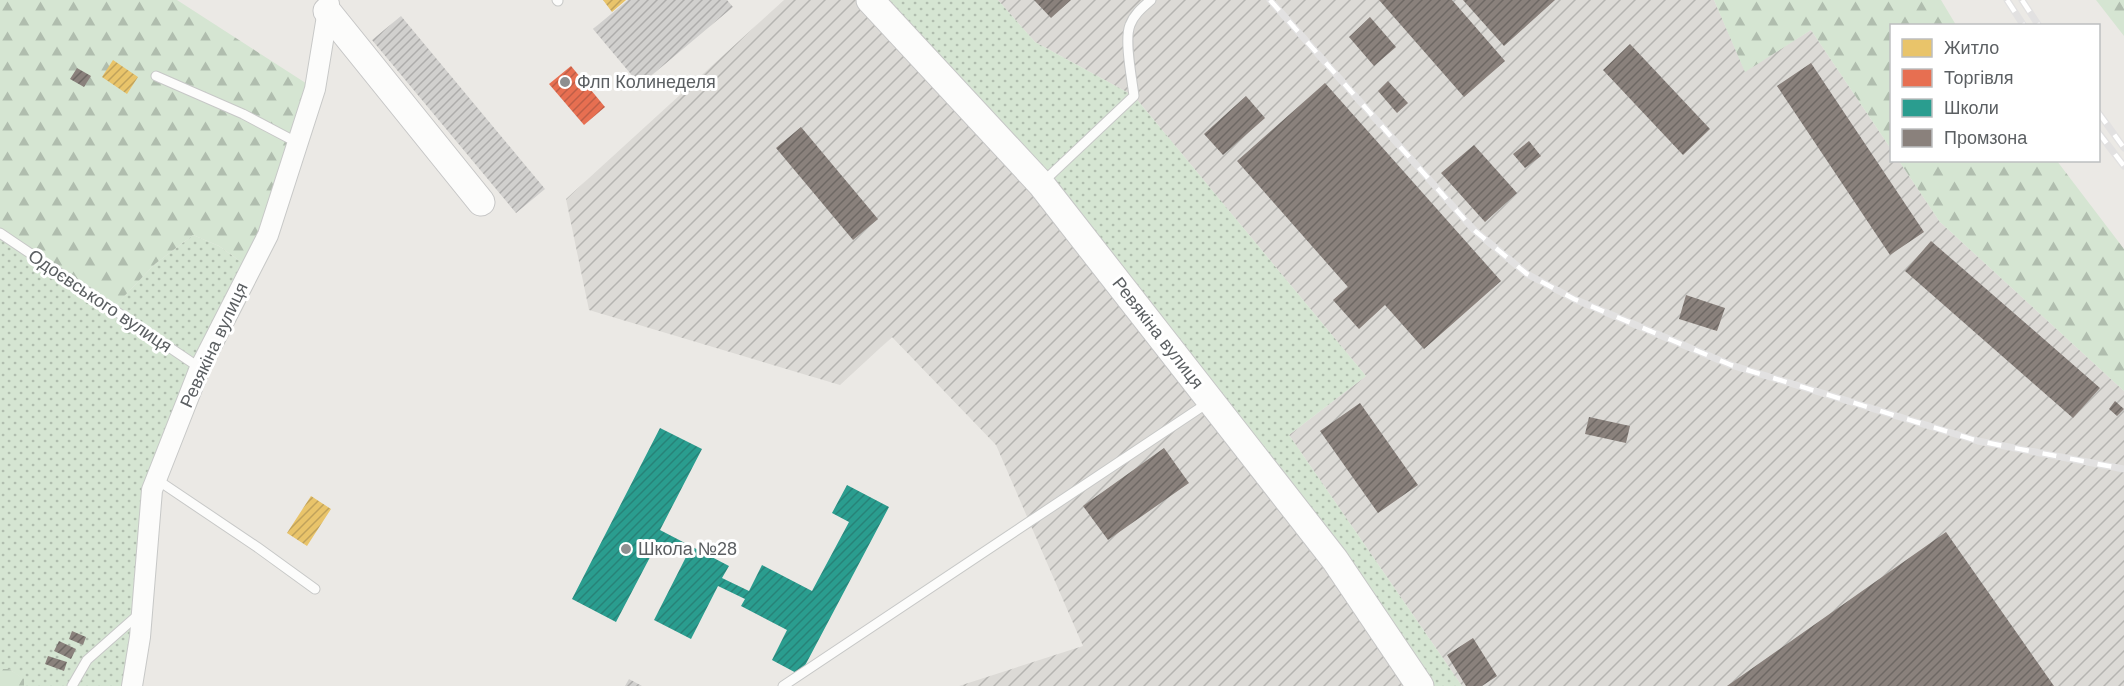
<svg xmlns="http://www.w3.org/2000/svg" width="2124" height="686" viewBox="0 0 2124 686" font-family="Arial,sans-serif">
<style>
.industrial{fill:url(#industrial-furrows)}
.green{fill:url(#green-dots)}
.forest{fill:url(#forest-firs)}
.homes{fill:url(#homes-hatch)}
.shops{fill:url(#shops-hatch)}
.schools{fill:url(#schools-hatch)}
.industry{fill:url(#industry-hatch)}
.building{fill:url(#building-hatch)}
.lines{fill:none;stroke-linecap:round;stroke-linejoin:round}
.lane-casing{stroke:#c7c8c7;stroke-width:11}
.street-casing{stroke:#c7c8c7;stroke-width:22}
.secondary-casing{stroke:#c6c6c6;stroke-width:29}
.lane{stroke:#fcfcfb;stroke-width:9}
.street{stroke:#fcfcfb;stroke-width:20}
.secondary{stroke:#fcfcfb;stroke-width:27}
.rail-casing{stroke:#e2e1e1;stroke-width:7}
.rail{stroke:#fff;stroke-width:4.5;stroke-dasharray:14;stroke-linecap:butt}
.poi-dot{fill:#8d8f90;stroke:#fff;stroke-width:2}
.labels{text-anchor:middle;stroke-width:6;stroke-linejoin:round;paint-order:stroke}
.poi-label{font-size:18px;fill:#5b5f62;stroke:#fff;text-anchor:start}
.street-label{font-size:18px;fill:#5b5f62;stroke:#fff}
</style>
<defs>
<pattern id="industrial-furrows" width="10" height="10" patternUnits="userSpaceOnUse" patternTransform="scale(1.5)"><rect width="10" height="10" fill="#dcdad6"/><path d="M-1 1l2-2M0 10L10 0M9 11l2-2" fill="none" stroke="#b5b4b1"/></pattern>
<pattern id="green-dots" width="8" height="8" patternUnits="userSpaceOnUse" patternTransform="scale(1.5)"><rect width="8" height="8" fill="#d5e5d2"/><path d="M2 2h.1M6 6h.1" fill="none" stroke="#b0bdae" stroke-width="1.8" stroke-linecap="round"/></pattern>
<pattern id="forest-firs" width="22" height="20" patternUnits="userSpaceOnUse" patternTransform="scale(1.5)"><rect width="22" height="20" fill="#d5e5d2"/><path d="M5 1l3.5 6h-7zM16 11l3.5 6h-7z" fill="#b0bdae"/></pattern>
<pattern id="homes-hatch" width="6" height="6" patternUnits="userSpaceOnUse" patternTransform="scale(1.5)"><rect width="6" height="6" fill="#e9c46a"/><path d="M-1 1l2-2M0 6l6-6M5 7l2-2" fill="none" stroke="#c0a25b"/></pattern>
<pattern id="shops-hatch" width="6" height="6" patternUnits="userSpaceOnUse" patternTransform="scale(1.5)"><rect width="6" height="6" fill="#e76f51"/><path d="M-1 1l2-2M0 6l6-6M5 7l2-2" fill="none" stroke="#be5e47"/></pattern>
<pattern id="schools-hatch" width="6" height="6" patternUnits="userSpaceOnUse" patternTransform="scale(1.5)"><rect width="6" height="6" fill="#2a9d8f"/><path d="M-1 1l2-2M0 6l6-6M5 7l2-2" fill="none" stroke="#278378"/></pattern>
<pattern id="industry-hatch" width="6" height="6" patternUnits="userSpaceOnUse" patternTransform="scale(1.5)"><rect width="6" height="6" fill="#8a817c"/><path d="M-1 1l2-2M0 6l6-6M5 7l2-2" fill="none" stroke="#6e6864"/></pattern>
<pattern id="building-hatch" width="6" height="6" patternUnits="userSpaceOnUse" patternTransform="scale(1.5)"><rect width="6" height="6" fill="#d1d0ce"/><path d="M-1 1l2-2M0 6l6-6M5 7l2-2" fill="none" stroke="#adacab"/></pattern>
</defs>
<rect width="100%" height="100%" fill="#ebe9e5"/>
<path class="industrial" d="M 784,0 L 870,0 L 1041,184 L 1420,686 L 959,686 L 1083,646 L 996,445 L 892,337 L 840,385 L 589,310 L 566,199 Z
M 998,0 L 1714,0 L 1745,71 L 1811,30 L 1891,149 L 1892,160 L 1899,161 L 1940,222 L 2124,391 L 2124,686 L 1462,686 L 1289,435 L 1366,376 L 1134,96 L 1035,42 Z"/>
<path class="green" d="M 870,0 L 998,0 L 1035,42 L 1134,96 L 1366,376 L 1289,435 L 1462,686 L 1420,686 L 1041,184 Z
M 0,233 L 112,309 L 155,264 L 193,235 L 219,246 L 251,269 L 152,490 L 130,686 L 24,686 L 23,679 L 9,669 L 0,669 Z"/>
<path class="forest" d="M 0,0 L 177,0 L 315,89 L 251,269 L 219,246 L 193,235 L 155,264 L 112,309 L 0,233 Z
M 1714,0 L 1941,0 L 1956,25 L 1892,26 L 1891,149 L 1811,30 L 1745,72 Z
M 2096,0 L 2124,0 L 2124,36 Z
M 1899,161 L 2057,161 L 2124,249 L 2124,391 L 1940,222 Z
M 0,669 L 9,669 L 24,679 L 24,686 L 0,686 Z"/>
<path class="homes" d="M 603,0 L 626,0 L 612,12 Z
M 113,60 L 138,77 L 127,94 L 102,77 Z
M 311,496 L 331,509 L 307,546 L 287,533 Z"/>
<path class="shops" d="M 571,66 L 605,107 L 584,125 L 549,84 Z"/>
<path class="schools" d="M 660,428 L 702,449 L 660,530 L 729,566 L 722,578 L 749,591 L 762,565 L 812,591 L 849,522 L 832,513 L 847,485 L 889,507 L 800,675 L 772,660 L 787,630 L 741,606 L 745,599 L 718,586 L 691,639 L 654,620 L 686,557 L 658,542 L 616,622 L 572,599 Z"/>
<path class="industry" d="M 1034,0 L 1071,0 L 1051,18 Z
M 1379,0 L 1452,0 L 1505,61 L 1464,97 Z
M 1463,0 L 1555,0 L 1504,46 Z
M 1370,17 L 1396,47 L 1374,66 L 1349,37 Z
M 1630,44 L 1710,129 L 1683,155 L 1603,70 Z
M 1811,63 L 1924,232 L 1890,255 L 1777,86 Z
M 77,68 L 91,76 L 84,87 L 70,79 Z
M 1388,81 L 1408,103 L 1397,113 L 1378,91 Z
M 1325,83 L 1501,281 L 1424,349 L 1385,305 L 1359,329 L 1333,300 L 1348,287 L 1237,161 Z
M 1246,96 L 1265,118 L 1223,155 L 1204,134 Z
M 801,127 L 878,219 L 853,240 L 776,148 Z
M 1529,141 L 1541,156 L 1525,168 L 1513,154 Z
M 1474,145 L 1517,193 L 1485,222 L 1441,173 Z
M 1931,241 L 2100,388 L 2073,418 L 1905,271 Z
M 1686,295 L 1725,308 L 1717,331 L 1679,319 Z
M 2115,401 L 2124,409 L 2117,416 L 2109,409 Z
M 1360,403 L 1418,485 L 1378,513 L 1320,431 Z
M 1589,417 L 1630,426 L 1626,443 L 1585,434 Z
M 1164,448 L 1189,483 L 1108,540 L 1083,506 Z
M 1946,532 L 2054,686 L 1727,686 Z
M 72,631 L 86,637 L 83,645 L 69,639 Z
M 1473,638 L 1497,676 L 1482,686 L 1466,686 L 1447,655 Z
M 59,641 L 76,649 L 71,659 L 54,651 Z
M 48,656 L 67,662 L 64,671 L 45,664 Z"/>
<path class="building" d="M 628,0 L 727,0 L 733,7 L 640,85 L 593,29 Z
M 401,16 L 545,189 L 516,213 L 372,40 Z
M 629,679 L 642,686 L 625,686 Z"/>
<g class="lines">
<g class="lane-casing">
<path id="lane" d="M 557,0 L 558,1
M 156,76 L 243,114 L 298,143
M 1043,182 L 1134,96 C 1132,79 1124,40 1130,25 C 1134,14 1143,7 1151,0
M 0,233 L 200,368
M 156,479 L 257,547 L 315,589
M 72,686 L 87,660 L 139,614
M 783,686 L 1209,402"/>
</g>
<g class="street-casing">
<path id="street" d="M 132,686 L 140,637 L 152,490 L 200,368 L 268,235 L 315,89 L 329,4"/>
</g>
<g class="secondary-casing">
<path id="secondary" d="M 870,0 L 1041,184 L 1335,560 L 1420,686
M 327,11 L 481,202"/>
</g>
<use href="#lane" class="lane"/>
<use href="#street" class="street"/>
<use href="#secondary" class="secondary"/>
<g class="rail-casing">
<path id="rail" d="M 1270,0 L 1474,230 L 1527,274 L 1574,299 L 1731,365 L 1978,441 L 2124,469
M 2007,0 L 2024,26
M 2022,0 L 2039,26
M 2098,112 L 2124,148
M 2098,132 L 2124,166"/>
</g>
<use href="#rail" class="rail"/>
</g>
<g class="poi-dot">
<circle cx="565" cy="82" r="6"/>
<circle cx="626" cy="549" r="6"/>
</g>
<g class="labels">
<g class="poi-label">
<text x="577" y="88">Флп Колинеделя</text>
<text x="638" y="555">Школа №28</text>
</g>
<g class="street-label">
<text transform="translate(100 301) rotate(34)" y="6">Одоєвського вулиця</text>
<text transform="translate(1158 333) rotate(52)" y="6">Ревякіна вулиця</text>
<text transform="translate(214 345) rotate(-65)" y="6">Ревякіна вулиця</text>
</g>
</g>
<rect x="1890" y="24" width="210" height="138" fill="#ffffff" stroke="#bdbfc0" stroke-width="1.5"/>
<rect x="1902" y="39" width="30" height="18" fill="#e9c46a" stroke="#bdbfc0" stroke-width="1.5"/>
<text x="1944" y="54" font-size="18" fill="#5b5f62">Житло</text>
<rect x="1902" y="69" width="30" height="18" fill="#e76f51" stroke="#bdbfc0" stroke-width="1.5"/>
<text x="1944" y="84" font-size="18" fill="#5b5f62">Торгівля</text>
<rect x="1902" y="99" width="30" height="18" fill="#2a9d8f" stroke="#bdbfc0" stroke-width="1.5"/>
<text x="1944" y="114" font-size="18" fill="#5b5f62">Школи</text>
<rect x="1902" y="129" width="30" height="18" fill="#8a817c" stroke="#bdbfc0" stroke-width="1.5"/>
<text x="1944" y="144" font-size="18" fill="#5b5f62">Промзона</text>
</svg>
